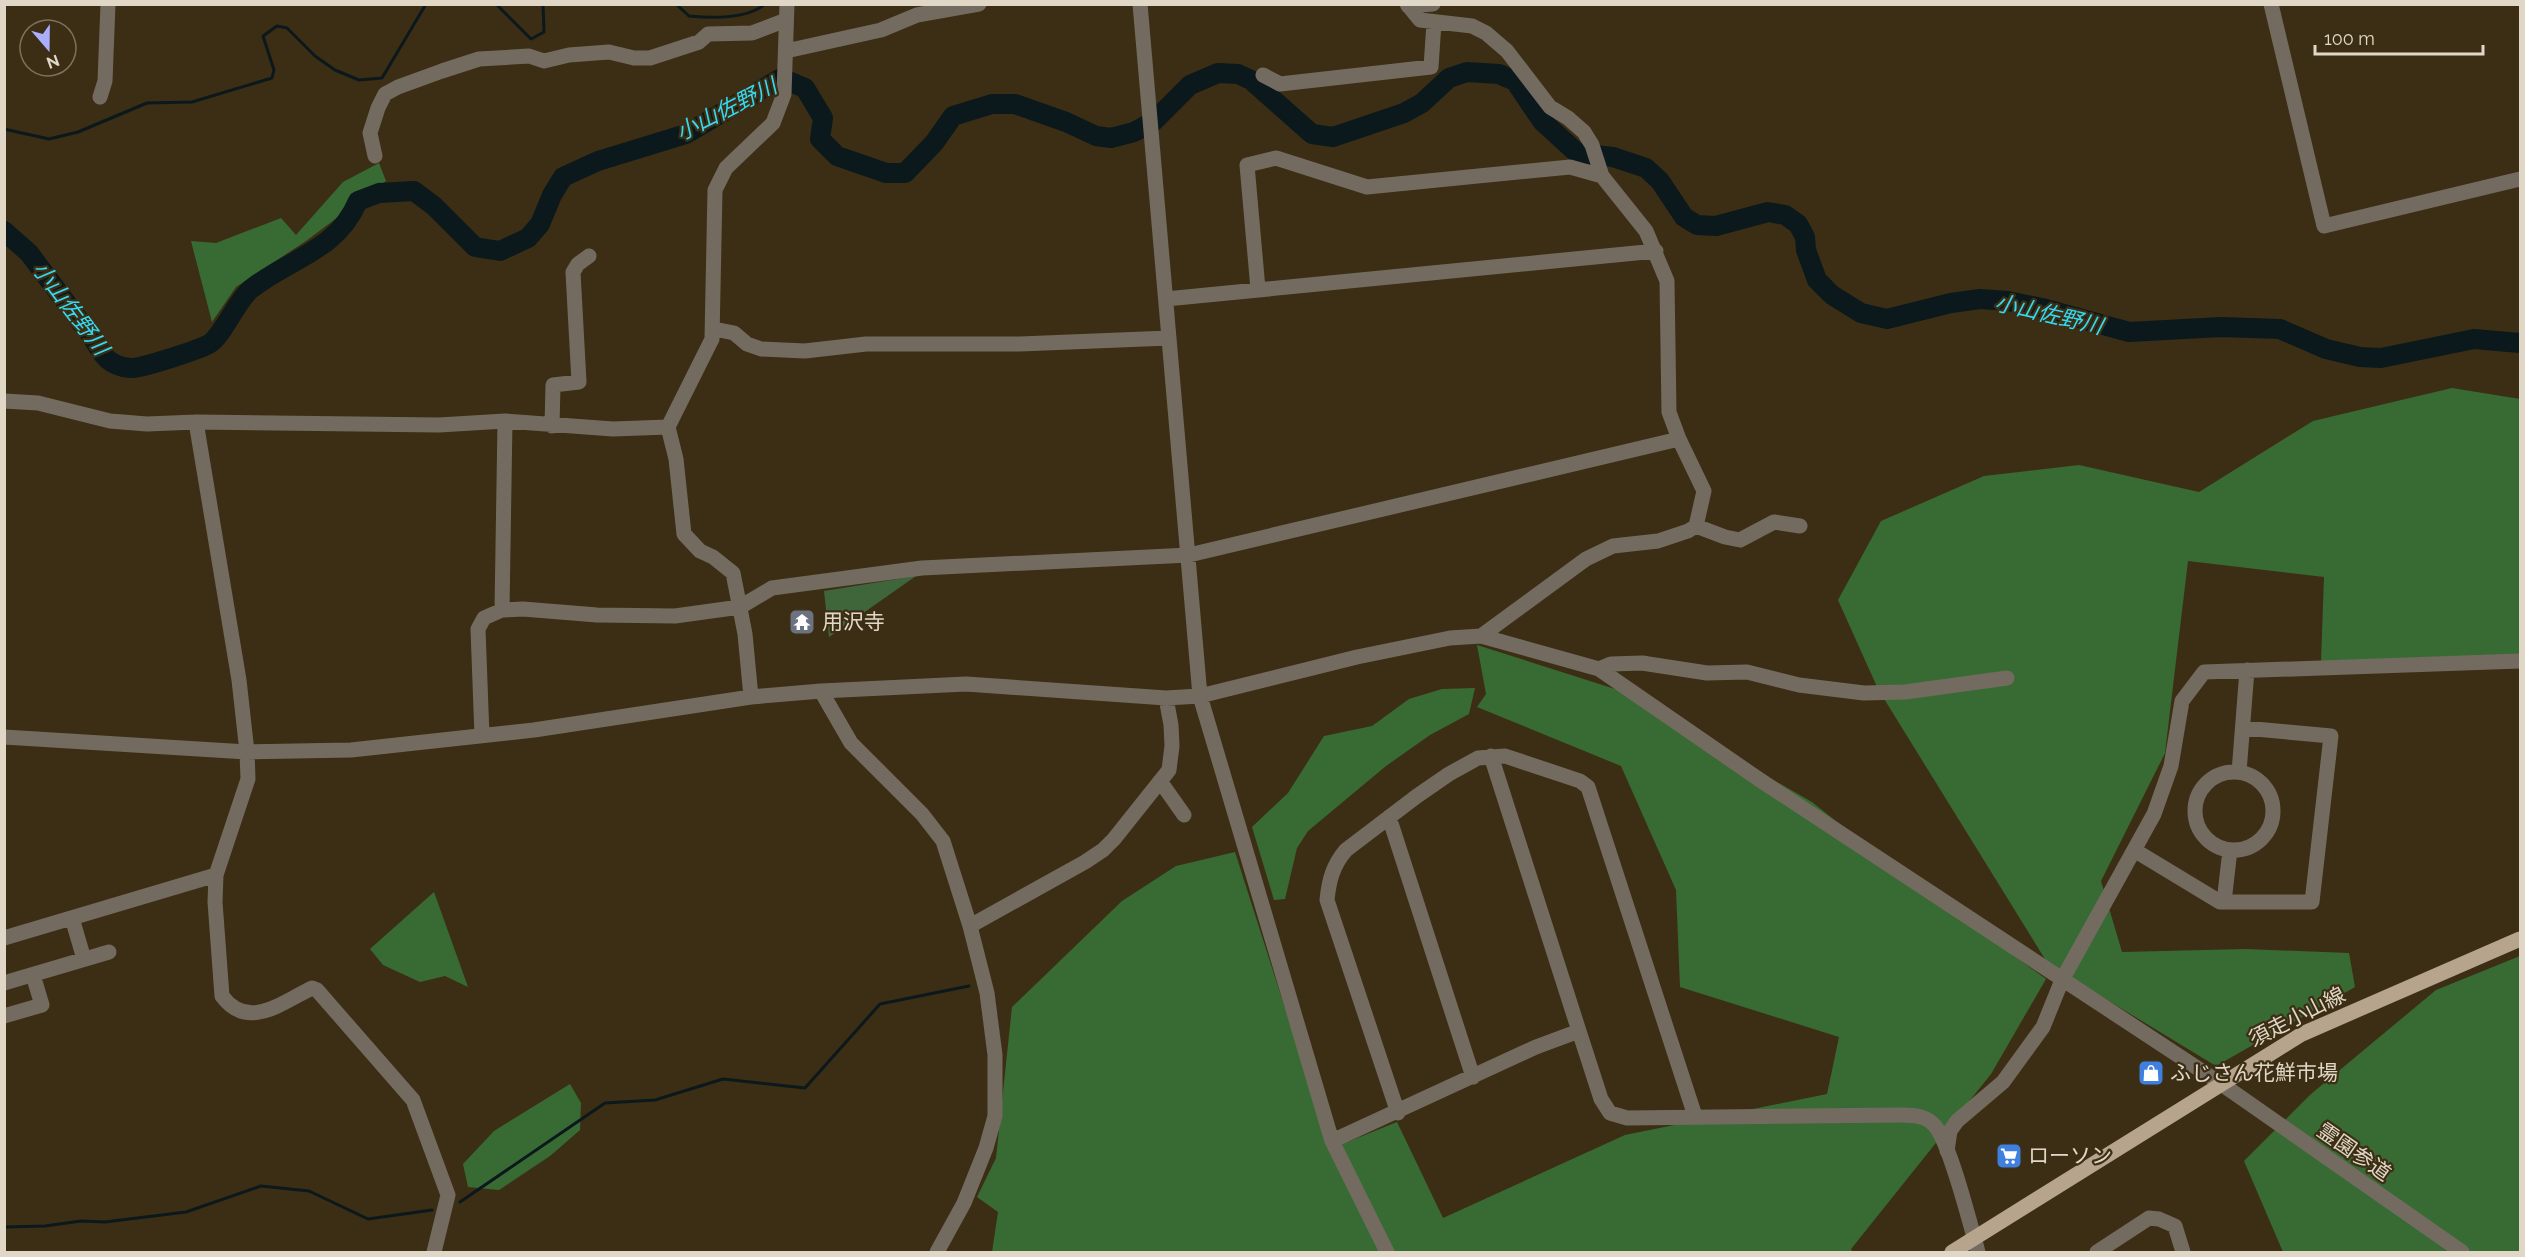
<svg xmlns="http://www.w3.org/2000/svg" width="2525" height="1257" viewBox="0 0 2525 1257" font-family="Raleway,'Noto Sans JP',sans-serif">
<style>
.green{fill:#3f653a}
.forest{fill:#386b33}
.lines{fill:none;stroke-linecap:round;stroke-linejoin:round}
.stream{stroke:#0b191c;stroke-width:3}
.river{stroke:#0b191c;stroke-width:20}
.minor{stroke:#746b60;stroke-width:15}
.major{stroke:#b7a48d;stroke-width:15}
.labels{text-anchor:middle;stroke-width:4.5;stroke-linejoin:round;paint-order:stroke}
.poi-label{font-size:21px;fill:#e0d7c7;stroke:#3c2e14;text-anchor:start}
.street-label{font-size:21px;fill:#e0d7c7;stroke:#3c2e14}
.water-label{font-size:22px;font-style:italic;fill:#33daf3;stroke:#3c2e14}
</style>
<rect width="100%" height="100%" fill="#3c2e14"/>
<path class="green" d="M 916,576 L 829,637 L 824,591 Z"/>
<path class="forest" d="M 379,163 L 386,181 L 306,241 L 236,287 L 212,322 L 191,241 L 216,243 L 281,218 L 296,235 L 343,182 Z
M 2452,388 L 2520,399 L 2520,657 L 2321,662 L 2324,577 L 2188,561 L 2165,753 L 2101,881 L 2122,952 L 2246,949 L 2349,953 L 2355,987 L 2216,1066 L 2048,964 L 1878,689 L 1838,600 L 1881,521 L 1984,476 L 2079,465 L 2199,492 L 2313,421 Z
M 1477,645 L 1615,689 L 1812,802 L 1911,881 L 2046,979 L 1991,1074 L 1851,1249 L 1853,1252 L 992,1252 L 998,1212 L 977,1197 L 996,1158 L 1012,1007 L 1122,901 L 1176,866 L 1235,852 L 1330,1149 L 1397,1122 L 1443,1218 L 1625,1135 L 1827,1094 L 1839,1037 L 1680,987 L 1676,890 L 1621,766 L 1477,707 L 1486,694 Z
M 1475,688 L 1469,714 L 1430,735 L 1386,766 L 1308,831 L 1297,848 L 1285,899 L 1274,900 L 1252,827 L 1288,793 L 1324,736 L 1372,726 L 1409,699 L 1442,689 Z
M 434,892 L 468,987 L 445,976 L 420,982 L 383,965 L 370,949 Z
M 2520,956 L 2520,1252 L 2283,1252 L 2244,1161 L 2311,1094 L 2436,990 Z
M 570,1084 L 581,1103 L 580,1130 L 550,1156 L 499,1190 L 468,1187 L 463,1164 L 494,1131 Z"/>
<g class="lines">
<path class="stream" d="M 496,4 L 531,39 L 544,32 L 543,4
M 676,4 L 689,16 C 710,18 747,19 765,4
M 4,129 L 49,139 L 78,132 L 147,103 L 192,102 L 272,78 L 274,70 L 263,36 L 277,26 L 287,28 L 315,56 L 335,70 L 359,80 L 382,78 L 426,4
M 460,1202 L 605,1103 L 655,1100 L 723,1079 L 805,1088 L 880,1004 L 969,986
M 4,1227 L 45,1226 L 81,1221 L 105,1222 L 186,1212 L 261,1186 L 309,1191 L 368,1219 L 432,1210"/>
<path class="river" d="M 4,231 L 29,253 L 82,324 C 100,341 98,365 130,368 C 140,369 198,350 209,344 C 223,336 236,301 251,289 C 290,258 337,251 358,201 L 379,193 L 414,191 L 434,206 L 475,247 L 500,251 L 528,238 L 540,224 L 552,195 L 563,177 L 598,161 L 686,134 L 781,78 L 805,88 L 823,118 L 820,139 L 837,156 L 886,173 L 905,173 L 934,143 L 953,116 L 992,104 L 1015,104 L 1066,122 L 1096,136 L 1111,138 L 1134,132 L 1154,121 L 1190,85 L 1218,73 L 1238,74 L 1251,80 L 1312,134 L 1333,137 L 1404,113 L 1422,103 L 1449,78 L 1467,72 L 1499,74 L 1515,81 L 1542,121 L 1577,153 L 1613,157 L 1646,168 L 1660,181 L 1684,217 L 1697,225 L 1716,226 L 1768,212 L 1785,215 L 1798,224 L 1805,237 L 1806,250 L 1817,280 L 1832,295 L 1861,313 L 1887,319 L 1951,303 L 1980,299 L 2008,301 L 2042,308 L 2129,332 L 2221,327 L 2280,329 L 2326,349 L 2360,357 L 2381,358 L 2474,339 L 2520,343"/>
<path class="minor" d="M 1140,4 L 1200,696 L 1332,1141 L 1387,1252
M 1407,4 L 1420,20 L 1472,26 L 1486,33 L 1507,51 L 1550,107 L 1568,118 L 1584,132 L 1592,145 L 1602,176 L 1646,231 L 1667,281 L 1669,412 L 1679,439 L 1704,491 L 1696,526 L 1688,531 L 1658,541 L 1613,546 L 1586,559 L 1481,636
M 2271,4 L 2324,226 L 2520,179
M 1408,6 L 1433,4
M 786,51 L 881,30 L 917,15 L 979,4
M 1263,75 L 1280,84 L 1431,67 L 1434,23
M 100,97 L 105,81 L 108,4
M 375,156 L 370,133 L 378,108 L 385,94 L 398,87 L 442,71 L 479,59 L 529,56 L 544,61 L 569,55 L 609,52 L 634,58 L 650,58 L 699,42 L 708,34 L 752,33 L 786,20
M 1258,289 L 1247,165 L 1276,158 L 1367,187 L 1570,167 L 1602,176
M 1166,299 L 1656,251
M 714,329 L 734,333 L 747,344 L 761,349 L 805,351 L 866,344 L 1020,344 L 1169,338
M 4,401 L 38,403 L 110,421 L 147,424 L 196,422 L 439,425 L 505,421 L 613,429 L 668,427
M 196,422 L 239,680 L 247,752 L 248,779 L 216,875 L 215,902 L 222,996 C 248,1031 281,1003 312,988 L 317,990 L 413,1100 L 448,1195 L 434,1252
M 552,426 L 553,385 L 579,382 L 573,272 L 578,264 L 589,256
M 1696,526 L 1725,537 L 1740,540 L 1774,522 L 1800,526
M 502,610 L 505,421
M 1599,669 L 1611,664 L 1642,663 L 1707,673 L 1747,672 L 1799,685 L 1864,693 L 1905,692 L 2007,678
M 821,691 L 851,743 L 922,814 L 943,841 L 970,926 L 987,993 L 995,1055 L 995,1116 L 986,1148 L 964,1203 L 937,1252
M 751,697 L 745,634 L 733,573 L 713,557 L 700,551 L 684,534 L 676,459 L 668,427 L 712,339 L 715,190 L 726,168 L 773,123 L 784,94 L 787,4
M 482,736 L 478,629 L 484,618 L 502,610 L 523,609 L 597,615 L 675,616 L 740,607 L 772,588 L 922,568 L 1189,555 L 1679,439
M 4,737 L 247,752 L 351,750 L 534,730 L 751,697 L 821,691 L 966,684 L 1166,698 L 1200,696 L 1357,657 L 1450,638 L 1481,636 L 1599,669 L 1760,780 L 2223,1085 L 2462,1252
M 1491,756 L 1579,1031 L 1601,1099 L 1610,1113 L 1627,1118 L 1901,1115 C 1914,1115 1927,1116 1935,1126 C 1950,1143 1971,1227 1978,1252
M2195 811a39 39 0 1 1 78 0a39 39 0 1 1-78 0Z
M 2239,772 L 2247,670
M 1160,781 L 1184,815
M 1389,817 L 1473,1077
M 2134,850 L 2220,902 L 2312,902 L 2331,736 L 2244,728
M 2224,902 L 2230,850
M 72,918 L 84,959
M 970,926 L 1085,862 L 1103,850 L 1114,839 L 1169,770 L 1172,746 L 1171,725 L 1166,698
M 4,938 L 216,875
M 4,983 L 109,952
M 4,1016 L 42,1005 L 33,975
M 1398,1113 L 1327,900 C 1329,880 1333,865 1346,850 L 1417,796 L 1449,774 L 1478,758 L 1505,756 L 1580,781 L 1588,787 L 1695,1116
M 1332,1141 L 1536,1047 L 1579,1031
M 1947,1151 L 1950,1131 L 1957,1121 L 2003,1082 L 2043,1027 L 2062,980 L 2154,814 L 2171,766 L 2182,701 L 2204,672 L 2520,661
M 2097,1252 L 2149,1218 L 2159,1219 L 2175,1226 L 2183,1252"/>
<path class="major" d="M 1952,1252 L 2302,1034 L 2520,939"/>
</g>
<defs>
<g id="temple-square" transform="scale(1.35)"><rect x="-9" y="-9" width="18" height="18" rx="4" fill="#6b7280" stroke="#3c2e14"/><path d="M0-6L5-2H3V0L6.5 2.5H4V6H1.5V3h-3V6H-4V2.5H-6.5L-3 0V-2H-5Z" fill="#fff"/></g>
<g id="shop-square" transform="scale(1.35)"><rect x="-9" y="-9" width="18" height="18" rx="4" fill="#3f7fe0" stroke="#3c2e14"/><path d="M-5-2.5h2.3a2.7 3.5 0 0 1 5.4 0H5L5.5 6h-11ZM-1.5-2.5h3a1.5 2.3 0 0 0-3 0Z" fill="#fff"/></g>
<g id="supermarket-square" transform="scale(1.35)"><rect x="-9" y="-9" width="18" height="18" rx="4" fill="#3f7fe0" stroke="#3c2e14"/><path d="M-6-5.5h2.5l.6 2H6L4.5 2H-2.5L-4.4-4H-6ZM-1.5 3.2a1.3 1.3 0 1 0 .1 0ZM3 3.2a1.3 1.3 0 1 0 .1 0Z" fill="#fff"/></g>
</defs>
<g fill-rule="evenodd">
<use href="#temple-square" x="802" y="622"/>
<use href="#shop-square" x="2151" y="1073"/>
<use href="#supermarket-square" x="2009" y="1156"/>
</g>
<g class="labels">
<g class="poi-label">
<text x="822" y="629">用沢寺</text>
<text x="2170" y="1080">ふじさん花鮮市場</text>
<text x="2028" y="1163">ローソン</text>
</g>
<g class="street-label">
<text transform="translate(2297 1017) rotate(-27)" y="7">須走小山線</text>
<text transform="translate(2354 1152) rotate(35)" y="7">霊園参道</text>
</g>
<g class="water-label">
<text transform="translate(726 109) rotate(-27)" y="8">小山佐野川</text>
<text transform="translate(71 308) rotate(53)" y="8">小山佐野川</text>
<text transform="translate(2049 314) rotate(13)" y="8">小山佐野川</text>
</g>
</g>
<rect width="2525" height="1257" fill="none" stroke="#e0d7c7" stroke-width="12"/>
<g transform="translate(48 48) rotate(160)"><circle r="28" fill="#3c2e14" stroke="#7e725c" stroke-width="1.5"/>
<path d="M0-4.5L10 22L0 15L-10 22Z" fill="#abaffb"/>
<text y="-9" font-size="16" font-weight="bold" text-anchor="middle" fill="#e0d7c7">N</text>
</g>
<path d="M2315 45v9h168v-9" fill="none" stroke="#e0d7c7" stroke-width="3"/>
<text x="2324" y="45" font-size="18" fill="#e0d7c7" stroke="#3c2e14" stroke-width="4.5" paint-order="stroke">100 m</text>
</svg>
